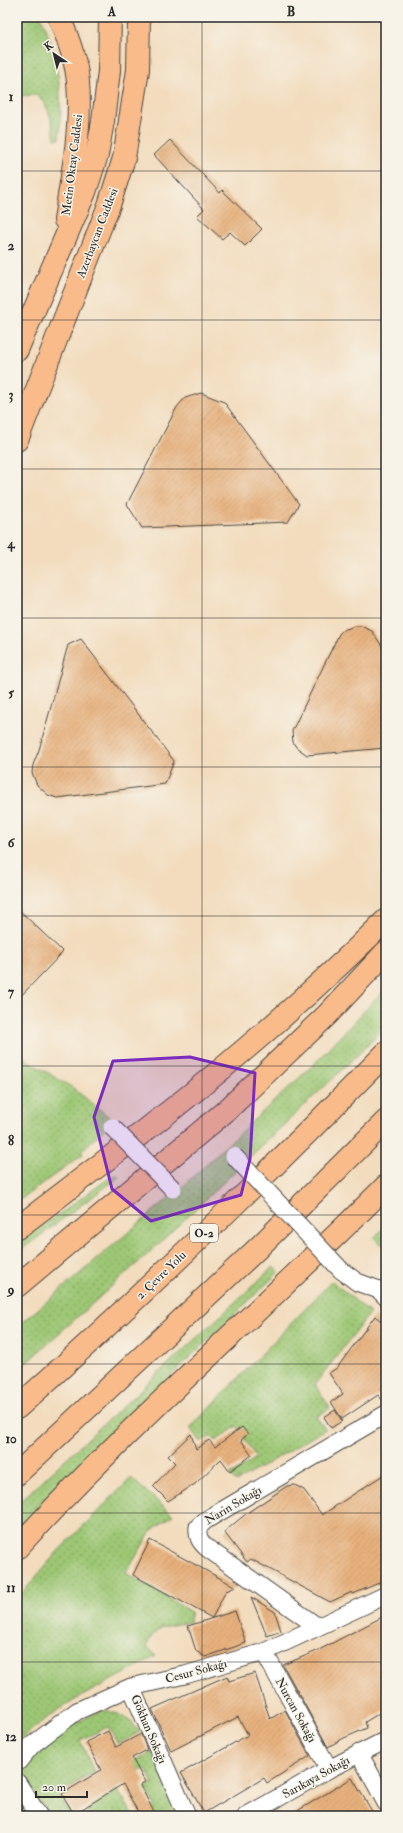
<svg xmlns="http://www.w3.org/2000/svg" width="403" height="1833" viewBox="0 0 403 1833" font-family="'IM FELL Double Pica',serif">
<style>
.grass{fill:url(#grass-dots);stroke:#647950}
.building{fill:url(#building-hatch)}
.lines{fill:none;stroke-linecap:round;stroke-linejoin:round}
.street-casing{stroke:#494641;stroke-width:19}
.primary-casing{stroke:#494641;stroke-width:24}
.highway-casing{stroke:#494641;stroke-width:24}
.street{stroke:#fff;stroke-width:17}
.primary{stroke:#fabb8b;stroke-width:22}
.highway{stroke:#fabb8b;stroke-width:22}
.street-bridge-casing{stroke:#494641;stroke-width:19;stroke-linecap:butt}
.street-bridge{stroke:#fff;stroke-width:17}
.marked{fill:#7b2cbf;fill-opacity:0.2;stroke:#7b2cbf;stroke-width:3;stroke-linejoin:round}
.grid{fill:none;stroke:#2b2b2b;stroke-width:1;stroke-opacity:0.55}
.labels{text-anchor:middle;stroke-width:3;stroke-linejoin:round;paint-order:stroke}
.shield{fill:#f7f3e8;stroke:#686764;stroke-width:1}
.shield-label{font-size:11px;font-weight:bold;fill:#2b2b2b}
.street-label{font-size:12px;fill:#2b2b2b;stroke:#f7f3e8}
.neatline{fill:none;stroke:#2b2b2b;stroke-width:1.5}
.grid-label{font-size:13px;text-anchor:middle;font-weight:bold;fill:#2b2b2b}
</style>
<defs>
<pattern id="grass-dots" width="8" height="8" patternUnits="userSpaceOnUse"><rect width="8" height="8" fill="#9dc774"/><path d="M2 2h.1M6 6h.1" fill="none" stroke="#80a25f" stroke-width="1.8" stroke-linecap="round"/></pattern>
<pattern id="building-hatch" width="6" height="6" patternUnits="userSpaceOnUse"><rect width="6" height="6" fill="#e7b17d"/><path d="M-1 1l2-2M0 6l6-6M5 7l2-2" fill="none" stroke="#c6986c"/></pattern>
</defs>
<rect width="100%" height="100%" fill="#f7f3e8"/>
<filter id="ink" filterUnits="userSpaceOnUse"><feTurbulence type="fractalNoise" baseFrequency=".025" numOctaves="2"/><feDisplacementMap in="SourceGraphic" scale="8" xChannelSelector="R" yChannelSelector="G"/><feConvolveMatrix kernelMatrix="1 2 1 2 8 2 1 2 1" color-interpolation-filters="sRGB"/></filter>
<filter id="wash" filterUnits="userSpaceOnUse"><feTurbulence type="fractalNoise" baseFrequency=".012" numOctaves="4" result="noise"/><feDisplacementMap in="SourceGraphic" scale="16" xChannelSelector="R" yChannelSelector="G"/><feGaussianBlur stdDeviation="0.9" result="paint"/><feColorMatrix in="noise" values="0 0 0 0 0 0 0 0 0 0 0 0 0 0 0 0 0 1.4 0 .05"/><feComposite in="paint" operator="in"/></filter>
<g filter="url(#wash)">
<rect width="100%" height="100%" fill="#f2dcbd"/>
<path class="grass" d="M 17,17 L 41,17 C 58,55 64,98 59,139 L 55,139 C 52,123 50,106 37,95 L 19,96 L 17,93 Z
M 386,988 L 386,1024 L 368,1045 L 151,1251 L 17,1371 L 17,1327 L 185,1184 L 312,1066 Z
M 17,1054 L 73,1088 L 119,1125 L 111,1123 L 81,1151 L 83,1154 L 17,1202 Z
M 115,1174 L 119,1177 L 17,1253 L 17,1244 Z
M 386,1225 L 386,1241 L 382,1245 L 374,1238 Z
M 273,1267 L 279,1272 L 122,1422 L 17,1528 L 17,1504 Z
M 332,1281 L 370,1313 L 315,1384 L 330,1408 L 316,1417 L 326,1429 L 236,1482 L 230,1475 L 256,1458 L 237,1426 L 216,1441 L 211,1436 L 200,1442 L 190,1428 Z
M 131,1478 L 173,1515 L 152,1530 L 126,1573 L 191,1612 L 190,1622 C 169,1626 155,1624 147,1646 L 156,1656 C 110,1684 54,1704 17,1744 L 17,1599 L 59,1550 Z
M 102,1710 C 121,1713 127,1717 140,1732 L 118,1744 L 108,1727 L 80,1740 L 94,1772 L 59,1794 L 70,1813 L 64,1816 L 48,1816 L 25,1774 C 30,1764 34,1753 42,1745 C 53,1733 87,1718 102,1710 Z
M 153,1752 L 176,1812 L 169,1816 L 137,1816 L 155,1806 L 145,1787 L 153,1784 L 146,1769 L 136,1772 L 131,1762 Z
M 117,1790 L 134,1816 L 119,1816 L 117,1813 L 113,1816 L 90,1816 L 87,1810 Z"/>
<g id="blocks">
<path class="building" d="M 170,140 L 220,193 L 222,190 L 262,229 L 245,246 L 230,232 L 222,239 L 197,216 L 204,209 L 154,155 Z
M 201,393 L 224,402 L 299,504 L 288,522 L 142,528 L 127,504 L 177,407 L 185,398 Z
M 355,626 L 361,626 L 372,631 L 386,652 L 386,748 L 307,755 L 296,747 L 293,742 L 292,731 L 339,634 L 343,630 Z
M 81,639 L 174,761 L 165,784 L 57,798 L 48,795 L 37,785 L 32,773 L 33,765 L 39,750 L 68,645 Z
M 17,908 L 63,952 L 17,1000 Z
M 375,1316 L 386,1325 L 386,1404 L 378,1395 L 342,1419 L 331,1402 L 343,1394 L 329,1373 L 337,1368 Z
M 335,1410 L 342,1421 L 331,1428 L 324,1417 Z
M 242,1427 L 248,1434 L 241,1440 L 252,1455 L 230,1471 L 221,1459 L 195,1484 L 168,1501 L 153,1486 L 175,1463 L 168,1456 L 191,1434 L 196,1449 L 209,1440 L 215,1447 Z
M 386,1473 L 386,1580 L 353,1594 L 352,1592 L 330,1602 L 251,1559 L 247,1562 L 224,1532 L 247,1513 L 287,1486 L 295,1485 L 304,1490 L 322,1515 Z
M 150,1540 L 236,1587 L 226,1591 L 212,1618 L 133,1575 Z
M 251,1597 L 275,1612 L 281,1631 L 267,1636 Z
M 235,1611 L 246,1643 L 205,1657 L 196,1651 L 188,1626 Z
M 386,1615 L 386,1709 L 365,1722 L 367,1728 L 344,1738 L 328,1747 L 283,1665 L 317,1651 Z
M 255,1673 L 270,1719 L 285,1710 L 310,1756 L 267,1783 L 264,1778 L 204,1813 L 181,1773 L 248,1735 L 238,1717 L 171,1751 L 152,1709 L 227,1676 L 229,1681 Z
M 108,1731 L 116,1747 L 141,1734 L 147,1750 L 132,1758 L 145,1782 L 140,1785 L 156,1816 L 140,1816 L 123,1784 L 74,1814 L 62,1794 L 101,1770 L 86,1742 Z
M 352,1778 L 375,1816 L 289,1816 Z"/>
</g>
</g>
<g filter="url(#ink)">
<use href="#blocks" fill-opacity="0" stroke="#494641" stroke-width="1"/>
<g class="lines">
<g class="street-casing">
<path id="street" d="M 341,1270 L 357,1282 L 379,1290 L 386,1297
M 318,1627 L 207,1548 C 200,1542 197,1537 198,1527 L 206,1520 L 386,1414
M 264,1652 L 329,1769
M 131,1687 L 187,1816
M 359,1753 L 386,1803
M 17,1763 L 32,1745 L 77,1711 L 131,1687 L 185,1675 L 264,1652 L 386,1595
M 17,1782 L 39,1816
M 246,1816 L 329,1769 L 386,1740"/>
</g>
<g class="primary-casing">
<path id="primary" d="M 59,17 C 68,38 76,59 78,82 C 82,128 72,175 65,220
M 17,350 L 85,192 L 97,155 L 103,121 L 109,71 L 110,17
M 17,440 L 109,205 L 124,158 L 138,70 L 139,17"/>
</g>
<g class="highway-casing">
<path id="highway" d="M 17,1228 C 46,1207 73,1185 101,1164 C 202,1089 297,1008 386,920
M 17,1286 L 228,1109 L 327,1015 L 386,952
M 17,1408 C 144,1294 267,1175 386,1053
M 17,1474 L 258,1248 L 386,1121
M 17,1548 C 133,1420 265,1308 386,1186"/>
</g>
<use href="#street" class="street"/>
<use href="#primary" class="primary"/>
<use href="#highway" class="highway"/>
<g class="street-bridge-casing">
<path id="street-bridge" d="M 112,1127 L 173,1189
M 234,1156 L 341,1270"/>
</g>
<use href="#street-bridge" class="street-bridge"/>
</g>
</g>
<path class="marked" d="M 190,1057 L 255,1073 L 250,1159 L 241,1195 L 151,1221 L 112,1189 L 94,1117 L 113,1061 Z"/>
<path class="grid" d="M 202,17 L 202,1816M 17,171 L 386,171M 17,320 L 386,320M 17,469 L 386,469M 17,618 L 386,618M 17,767 L 386,767M 17,916 L 386,916M 17,1066 L 386,1066M 17,1215 L 386,1215M 17,1364 L 386,1364M 17,1513 L 386,1513M 17,1662 L 386,1662"/>
<g class="labels">
<rect class="shield" x="190" y="1224" width="28" height="18" rx="3"/>
<g class="shield-label">
<text x="204" y="1237">O-2</text>
</g>
<g class="street-label">
<text transform="translate(72 165) rotate(-83)" y="4">Metin Oktay Caddesi</text>
<text transform="translate(97 233) rotate(-69)" y="4">Azerbaycan Caddesi</text>
<text transform="translate(161 1275) rotate(-44)" y="4">2. Çevre Yolu</text>
<text transform="translate(233 1505) rotate(-31)" y="4">Narin Sokağı</text>
<text transform="translate(196 1671) rotate(-15)" y="4">Cesur Sokağı</text>
<text transform="translate(296 1710) rotate(61)" y="4">Nurcan Sokağı</text>
<text transform="translate(149 1729) rotate(67)" y="4">Gökhan Sokağı</text>
<text transform="translate(316 1777) rotate(-29)" y="4">Sarıkaya Sokağı</text>
</g>
</g>
<rect width="403" height="1833" fill="none" stroke="#f7f3e8" stroke-width="44"/>
<g transform="translate(54 54) rotate(325)" stroke="#f7f3e8" stroke-width="3" paint-order="stroke">
<path d="M0-3L7 15L0 10L-7 15Z" fill="#2b2b2b"/>
<text y="-6" font-size="11" font-weight="bold" text-anchor="middle" fill="#2b2b2b">K</text>
</g>
<path d="M36 1791v6h51v-6" fill="none" stroke="#2b2b2b" stroke-width="2"/>
<text x="42" y="1791" font-size="12" fill="#2b2b2b" stroke="#f7f3e8" stroke-width="3" paint-order="stroke">20 m</text>
<rect x="22" y="22" width="359" height="1789" class="neatline"/>
<g class="grid-label">
<text x="112" y="16">A</text>
<text x="291" y="16">B</text>
<text x="11" y="101">1</text>
<text x="11" y="250">2</text>
<text x="11" y="399">3</text>
<text x="11" y="548">4</text>
<text x="11" y="697">5</text>
<text x="11" y="847">6</text>
<text x="11" y="996">7</text>
<text x="11" y="1145">8</text>
<text x="11" y="1294">9</text>
<text x="11" y="1443">10</text>
<text x="11" y="1592">11</text>
<text x="11" y="1741">12</text>
</g>
</svg>
